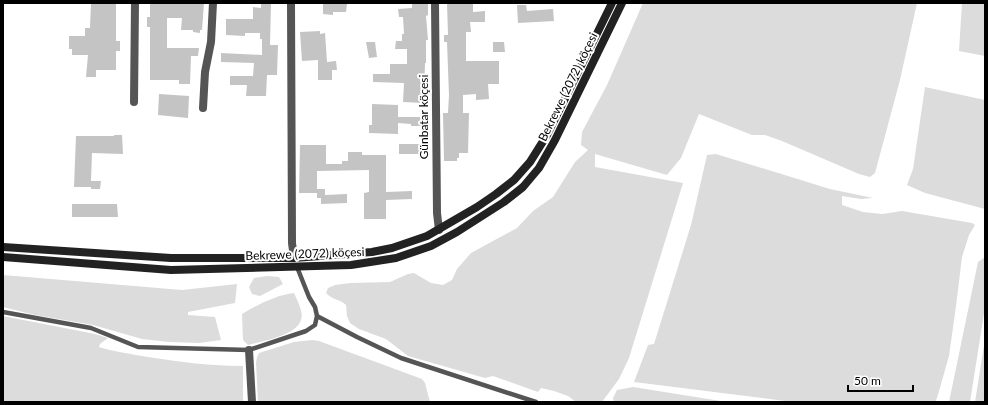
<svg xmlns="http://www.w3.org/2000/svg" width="988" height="405" viewBox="0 0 988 405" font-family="Lato,sans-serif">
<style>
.green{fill:#dcdcdc}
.building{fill:#c4c4c4}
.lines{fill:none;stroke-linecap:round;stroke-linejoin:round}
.lane{stroke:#555;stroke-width:4.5}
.street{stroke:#555;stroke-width:8}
.secondary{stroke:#222;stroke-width:8}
.labels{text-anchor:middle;stroke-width:4;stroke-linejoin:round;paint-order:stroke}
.street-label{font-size:12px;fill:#000;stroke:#fff}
</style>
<rect width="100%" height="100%" fill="#fff"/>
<path class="green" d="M 643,3 L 917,3 L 900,80 L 875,173 L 870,177 L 859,174 L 782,141 L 765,135 L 752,135 L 699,114 L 681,158 L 667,175 L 595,154 L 595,167 L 683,183 L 629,358 L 619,379 L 602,402 L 576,402 L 568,396 L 554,391 L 541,388 L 538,392 L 493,376 L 485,378 L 408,356 L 386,339 L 359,329 L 350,323 L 347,316 L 346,305 C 338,298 334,301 326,293 L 328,288 L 335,285 L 351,283 L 390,282 L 408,274 L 414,273 L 431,283 L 443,285 L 452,280 L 457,269 L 471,253 L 517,228 L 533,211 L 553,197 L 575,162 L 588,150 L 581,145 L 582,132 L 607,85 Z
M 962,3 L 985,3 L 985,56 L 959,51 Z
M 925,87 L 985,100 L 985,209 L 925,193 L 907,185 L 913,169 Z
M 716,154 L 830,189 L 873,198 L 861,199 L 842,196 L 842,205 L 863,212 L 882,214 L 902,211 L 972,223 L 975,225 L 969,235 L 962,257 L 956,306 L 949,356 L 937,398 L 935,402 L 793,402 L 634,382 L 648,345 L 654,344 L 691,225 L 707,155 Z
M 985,257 L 985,307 L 970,402 L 949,402 L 978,262 Z
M 3,275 L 182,290 L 237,284 L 235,303 L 188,312 L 188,315 L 215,317 L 221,340 L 199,343 L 169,342 L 142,339 L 93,325 L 35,315 L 3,307 Z
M 267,276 L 279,277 L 283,284 L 260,296 L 252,294 L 249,287 L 254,278 Z
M 294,293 C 297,300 304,312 301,320 C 296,336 262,341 248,345 L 243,340 L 242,314 C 257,305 276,295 294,293 Z
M 3,316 L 95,334 L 108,338 L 100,344 L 99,347 C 115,352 132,354 148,357 C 180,362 211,366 243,366 L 243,402 L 3,402 Z
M 985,339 L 985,402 L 975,402 Z
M 312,340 L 319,341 L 422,379 L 425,383 L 430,402 L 258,402 L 256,363 L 257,357 L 259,353 L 294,342 Z
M 633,387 L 727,402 L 614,402 L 613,398 L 617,390 Z"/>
<path class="building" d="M 91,3 L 116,3 L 116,41 L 120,41 L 120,51 L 116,51 L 116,70 L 96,70 L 96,77 L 86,77 L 88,55 L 72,55 L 72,49 L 69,49 L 69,36 L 85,36 L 85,28 L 90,28 Z
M 150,3 L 204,3 L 202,30 L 200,30 L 200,33 L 193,32 L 193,30 L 181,30 L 182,18 L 167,18 L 167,48 L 199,48 L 198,56 L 191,56 L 190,84 L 179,84 L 179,80 L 150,80 L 150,27 L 147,27 L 147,17 L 150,17 Z
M 261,3 L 271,3 L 270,45 L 278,45 L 277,75 L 267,75 L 266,96 L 246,96 L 247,85 L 230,85 L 230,76 L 253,76 L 254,63 L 221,62 L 221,53 L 262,55 L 262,39 L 260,39 L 260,33 L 245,33 L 245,36 L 226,35 L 226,19 L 253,19 L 253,7 L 261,8 Z
M 412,3 L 428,3 L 428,15 L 426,16 L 428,40 L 426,40 L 426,63 L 425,63 L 424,103 L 403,102 L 404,83 L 373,82 L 373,74 L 390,74 L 390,64 L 407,64 L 407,49 L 395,49 L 396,41 L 402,41 L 402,34 L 404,34 L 403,17 L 399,17 L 398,9 L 412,8 Z
M 447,3 L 473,3 L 473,12 L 485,11 L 485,22 L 470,22 L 471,32 L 466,32 L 466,61 L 499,61 L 499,84 L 488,84 L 489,99 L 476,100 L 476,94 L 463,95 L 463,113 L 469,113 L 468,153 L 459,153 L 459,158 L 457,158 L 457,161 L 444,161 L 443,113 L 448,113 L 449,95 L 447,42 L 444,42 L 444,35 L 448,35 Z
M 323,4 L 347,4 L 346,12 L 333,12 L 333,15 L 323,14 Z
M 517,5 L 526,5 L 527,11 L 553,9 L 554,21 L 518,23 Z
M 320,31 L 320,34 L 325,33 L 327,62 L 336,61 L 337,70 L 332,70 L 332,80 L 318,80 L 318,60 L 302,61 L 300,32 Z
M 366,42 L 375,42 L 377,57 L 369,58 Z
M 493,42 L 504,42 L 505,52 L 493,52 Z
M 159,94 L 189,96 L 188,118 L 158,115 Z
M 372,104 L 398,105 L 398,117 L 423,117 L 423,126 L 411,126 L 411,124 L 398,123 L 398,134 L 369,133 L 369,125 L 372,125 Z
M 114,135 L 122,135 L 123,154 L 92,153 L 91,181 L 101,181 L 100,189 L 91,189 L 91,187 L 74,187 L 76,136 L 114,136 Z
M 399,144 L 423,144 L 423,154 L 399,154 Z
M 300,145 L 326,145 L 326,164 L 342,164 L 342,161 L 348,161 L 348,152 L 362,152 L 362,155 L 386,155 L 386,192 L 412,191 L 412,199 L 386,200 L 386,219 L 364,219 L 364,193 L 369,192 L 369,170 L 317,171 L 317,193 L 299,193 Z
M 317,189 L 325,189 L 325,195 L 347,194 L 347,203 L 321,204 L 321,198 L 317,198 Z
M 72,204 L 117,204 L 118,217 L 72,217 Z"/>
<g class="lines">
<path class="lane" d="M 3,312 L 91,328 L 138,347 L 249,350 L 306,331 L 315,325 L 317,316 L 315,307 L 309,297 L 297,267
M 317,316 L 357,337 L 401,358 L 536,402"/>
<path class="street" d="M 291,3 L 292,243 L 294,258
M 435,3 L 437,213 L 439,230
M 134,102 L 135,3
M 203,108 L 205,72 L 211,42 L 213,3
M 249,350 L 252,402"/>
<path class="secondary" d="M 3,247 L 171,258 L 294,258 L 372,252 L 392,248 L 427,236 L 477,207 L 496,194 L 514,180 L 530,162 L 547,135 L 612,3
M 3,257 L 171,270 L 351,265 L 396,258 L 431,246 L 457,232 L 504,202 L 523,187 L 539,168 L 555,140 L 622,3"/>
</g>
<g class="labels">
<g class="street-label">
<text transform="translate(568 87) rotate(-64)" y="4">Bekrewe (2072) köçesi</text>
<text transform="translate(424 117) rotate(-90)" y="4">Günbatar köçesi</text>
<text transform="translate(305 254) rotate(-2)" y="4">Bekrewe (2072) köçesi</text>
</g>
</g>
<rect width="988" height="405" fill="none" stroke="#000000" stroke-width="8"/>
<path d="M848 385v6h65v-6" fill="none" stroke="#000000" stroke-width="2"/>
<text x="854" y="385" font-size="12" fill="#000000" stroke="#ffffff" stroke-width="3" paint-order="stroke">50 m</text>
</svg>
